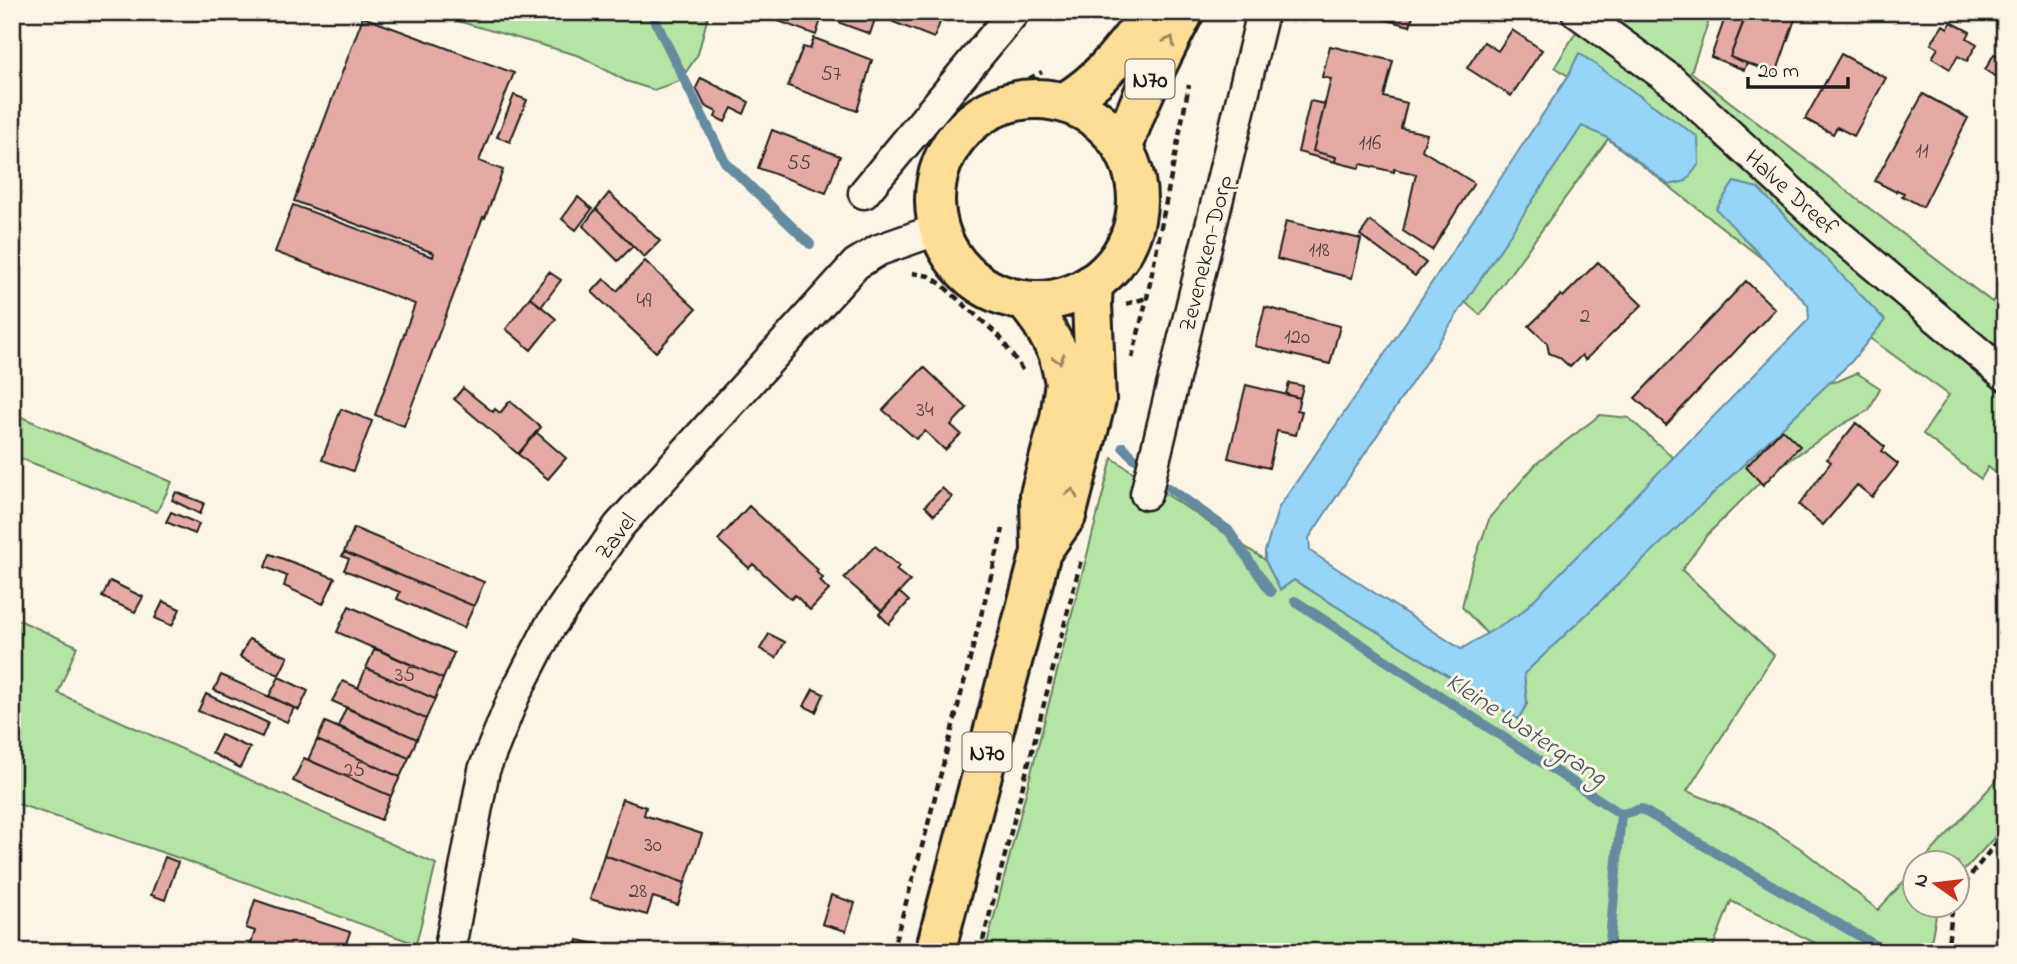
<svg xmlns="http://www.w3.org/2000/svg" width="2017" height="964" viewBox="0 0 2017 964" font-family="'Indie Flower',sans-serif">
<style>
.green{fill:#b4e5a5;stroke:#688060;stroke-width:2}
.water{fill:#96d5f8;stroke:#658ba0;stroke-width:2}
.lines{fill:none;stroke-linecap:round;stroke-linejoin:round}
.stream{stroke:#658ba0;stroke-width:10}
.building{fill:#e4aaa3;stroke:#1c1c1c;stroke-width:2}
.minor-casing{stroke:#1c1c1c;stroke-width:35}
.primary-casing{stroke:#1c1c1c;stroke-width:44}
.path{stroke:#1c1c1c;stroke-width:4.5;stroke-dasharray:7 5;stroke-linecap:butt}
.minor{stroke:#fcf5e5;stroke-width:30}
.primary{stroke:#fedd96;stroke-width:38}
.oneway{stroke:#98865f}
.labels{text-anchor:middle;stroke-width:6;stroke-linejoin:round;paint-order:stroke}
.number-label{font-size:21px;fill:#4e403e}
.shield{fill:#fcf5e5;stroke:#5f5d58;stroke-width:2}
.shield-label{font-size:23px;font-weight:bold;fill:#1c1c1c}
.street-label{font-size:24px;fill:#1c1c1c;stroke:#fcf5e5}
.water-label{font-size:26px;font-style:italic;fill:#41545e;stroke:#fcf5e5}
</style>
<rect width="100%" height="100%" fill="#fcf5e5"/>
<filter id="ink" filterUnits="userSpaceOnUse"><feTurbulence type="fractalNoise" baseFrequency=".0143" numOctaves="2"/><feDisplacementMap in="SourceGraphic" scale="14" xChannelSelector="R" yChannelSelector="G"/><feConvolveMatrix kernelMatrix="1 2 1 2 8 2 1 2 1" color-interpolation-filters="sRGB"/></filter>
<g filter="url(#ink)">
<path class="green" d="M 426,12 L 709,12 L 698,54 L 680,81 L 654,90 L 626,81 L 580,56 Z
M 1588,12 L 1712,12 L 1691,72 L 1992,302 L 2005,281 L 2005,480 L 1988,467 L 1981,479 L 1923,434 L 1949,395 L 1804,291 L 1608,139 L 1480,315 L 1465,302 L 1600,98 L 1555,67 Z
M 1857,373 L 1880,388 L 1869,410 L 1843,424 L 1766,476 L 1707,535 L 1682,570 L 1774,655 L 1687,791 L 1755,819 L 1800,848 L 1878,910 L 1915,869 L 1916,904 L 1938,905 L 1929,952 L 1833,952 L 1731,901 L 1711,952 L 985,952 L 1112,458 L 1265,560 L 1280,589 L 1294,580 L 1518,719 L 1527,704 L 1524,674 L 1462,607 L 1471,569 L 1490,517 L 1537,463 L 1600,415 L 1629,418 L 1681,465 L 1812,386 L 1838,381 Z
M 12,413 L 172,482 L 157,512 L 12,455 Z
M 12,617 L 77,646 L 58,693 L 436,864 L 416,944 L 170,855 L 12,802 Z
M 2005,771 L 2005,826 L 1958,877 L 1958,862 L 1922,862 Z"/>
<path class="water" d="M 1579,53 L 1698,137 L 1699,164 L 1686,181 L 1669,185 L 1608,138 L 1582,126 L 1309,538 L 1310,551 L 1461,649 L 1521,613 L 1809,319 L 1808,305 L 1716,209 L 1734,182 L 1758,188 L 1885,320 L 1852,361 L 1524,674 L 1527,704 L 1518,719 L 1294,580 L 1280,590 L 1265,560 L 1265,551 L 1279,507 L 1382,358 L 1568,76 Z"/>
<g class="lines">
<path class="stream" d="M 651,12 L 725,162 L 810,244
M 1123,447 L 1135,459
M 1169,488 L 1228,530 L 1271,592
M 1295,601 L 1621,814 L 1609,952
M 1621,814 L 1641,809 L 1887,952"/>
</g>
<path class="building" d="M 781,12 L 811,12 L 822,16 L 816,35 L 778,21 Z
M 844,12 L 858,12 L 875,19 L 870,34 L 840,23 Z
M 897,12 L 944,12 L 934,38 L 893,22 Z
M 1372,12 L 1414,12 L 1410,26 L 1371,16 Z
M 1747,12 L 1773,12 L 1795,19 L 1776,74 L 1730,57 Z
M 1726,15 L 1744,21 L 1730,57 L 1747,63 L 1744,70 L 1711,57 Z
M 363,17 L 514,73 L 479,161 L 503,170 L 485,218 L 483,217 L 404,426 L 375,415 L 415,304 L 275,252 L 293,205 L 433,257 L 434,253 L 294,201 Z
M 1951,22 L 1970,32 L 1967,38 L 1977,44 L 1967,61 L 1958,56 L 1950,69 L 1932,58 L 1938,48 L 1931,44 L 1943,25 L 1948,28 Z
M 1512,30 L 1542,50 L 1511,96 L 1467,68 L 1484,42 L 1498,51 Z
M 814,38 L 872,60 L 857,111 L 788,86 L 803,47 L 810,49 Z
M 1330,46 L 1393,61 L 1384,97 L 1407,103 L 1401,128 L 1427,134 L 1422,150 L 1474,183 L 1432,250 L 1403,231 L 1416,174 L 1394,169 L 1394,172 L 1361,164 L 1359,168 L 1335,162 L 1336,157 L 1313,151 L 1331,79 L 1322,77 Z
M 1841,54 L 1886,78 L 1854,136 L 1837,127 L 1833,134 L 1805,119 Z
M 1994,54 L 2005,59 L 1998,78 L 1985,70 Z
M 701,78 L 749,102 L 744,114 L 732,108 L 725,122 L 715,117 L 717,112 L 705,106 L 696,88 Z
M 1923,94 L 1968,118 L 1923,207 L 1902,196 L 1904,193 L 1897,190 L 1896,192 L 1875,181 Z
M 514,95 L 527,100 L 510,142 L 497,137 Z
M 1310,101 L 1325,104 L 1313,151 L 1336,157 L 1335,162 L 1298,152 Z
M 772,130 L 840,156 L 826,193 L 758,168 Z
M 609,193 L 660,241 L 644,257 L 596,209 Z
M 578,197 L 592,209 L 576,230 L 562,219 Z
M 596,209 L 633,246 L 618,261 L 583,226 Z
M 1286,221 L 1361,239 L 1352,278 L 1277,259 Z
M 1370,221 L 1426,263 L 1415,276 L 1360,235 Z
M 645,261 L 696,309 L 656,352 L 592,292 L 604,279 L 617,291 Z
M 1598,262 L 1642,305 L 1585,360 L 1582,355 L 1570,367 L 1559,357 L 1549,353 L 1547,343 L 1529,326 L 1561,295 L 1563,297 Z
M 549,272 L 561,280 L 541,307 L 530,297 Z
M 1746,281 L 1775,309 L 1666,425 L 1635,398 Z
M 530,297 L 556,319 L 531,350 L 506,329 Z
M 1265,307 L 1340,326 L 1330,364 L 1255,346 Z
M 924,367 L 967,408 L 951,425 L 961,434 L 945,450 L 925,431 L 916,439 L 883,410 Z
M 1289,383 L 1303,386 L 1300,398 L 1286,394 Z
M 1246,385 L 1300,398 L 1297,410 L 1302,411 L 1296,435 L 1277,431 L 1269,468 L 1228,458 Z
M 463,388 L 493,412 L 495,409 L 500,413 L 510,401 L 541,427 L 518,454 L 454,399 Z
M 341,409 L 372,421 L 353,471 L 322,460 Z
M 1856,423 L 1885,447 L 1882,451 L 1898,464 L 1872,497 L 1857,485 L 1823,525 L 1799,505 L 1831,462 L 1827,459 Z
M 1782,429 L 1800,446 L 1763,485 L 1746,467 Z
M 536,432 L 566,458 L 548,479 L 518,454 Z
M 942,488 L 952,497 L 934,515 L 925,506 Z
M 176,492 L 204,503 L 200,514 L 172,500 Z
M 749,506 L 818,570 L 816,572 L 823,578 L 820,581 L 829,590 L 810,610 L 795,595 L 791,599 L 753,564 L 749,568 L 718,540 Z
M 171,512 L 199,524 L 195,534 L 166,522 Z
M 354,528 L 484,582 L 474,606 L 344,552 Z
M 875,546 L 899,566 L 896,570 L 910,581 L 882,611 L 844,578 Z
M 344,552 L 474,606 L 464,628 L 397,599 L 400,592 L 344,570 L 349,559 L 342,556 Z
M 270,554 L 335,578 L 323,604 L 284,586 L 287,576 L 265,567 Z
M 110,581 L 143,597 L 135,612 L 102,597 Z
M 899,592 L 909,601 L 889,624 L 879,614 Z
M 163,601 L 180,609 L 172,626 L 155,618 Z
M 349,606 L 454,653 L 443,679 L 337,632 Z
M 769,634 L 785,642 L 776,658 L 760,649 Z
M 249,639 L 288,657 L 279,675 L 240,657 Z
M 375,648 L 443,679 L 435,699 L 366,668 Z
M 366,668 L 435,699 L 426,719 L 358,688 Z
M 221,675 L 294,708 L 287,722 L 214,690 Z
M 279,677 L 308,691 L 299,710 L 269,696 Z
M 343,681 L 426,719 L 417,739 L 332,701 Z
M 813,689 L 824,694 L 816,712 L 804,706 Z
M 206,694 L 268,723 L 262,737 L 198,711 Z
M 346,708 L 417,739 L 409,758 L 338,726 Z
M 325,722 L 409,758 L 400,777 L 317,740 Z
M 221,735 L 250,748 L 240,768 L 212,753 Z
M 317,740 L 400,777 L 391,796 L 308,760 Z
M 304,758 L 391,796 L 381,820 L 293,781 Z
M 622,799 L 646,807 L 644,815 L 702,834 L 685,883 L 604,855 Z
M 604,855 L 685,883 L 678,905 L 653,897 L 647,915 L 590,899 Z
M 165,857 L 178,862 L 165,900 L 151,895 Z
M 831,895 L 855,903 L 846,931 L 822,924 Z
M 255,900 L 350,932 L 343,952 L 255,952 L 249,950 L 255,931 L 246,928 Z
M 578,940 L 616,948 L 615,952 L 576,952 Z"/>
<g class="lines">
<g class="minor-casing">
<path id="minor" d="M 1577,12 L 1672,81 L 1829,227 L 2005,375
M 864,193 L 1014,12
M 1146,494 L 1263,12
M 449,952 L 484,770 L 514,696 L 549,628 L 619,526 L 856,264 L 879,250 L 939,229"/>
</g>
<g class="primary-casing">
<path id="primary" d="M935 200a101 101 0 1 1 202 0a101 101 0 1 1-202 0Z
M 1065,102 C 1100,82 1122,51 1147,19 L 1149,12
M 1123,148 C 1138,100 1161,57 1184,12
M 1041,552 L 1066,516 L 1096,400 L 1092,303 L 1093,283
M 935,952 L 1041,552 L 1040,494 L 1060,418 L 1065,382 L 1058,352 L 1042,323 L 1025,300"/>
</g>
<path class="path" d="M 994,88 L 1026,80 L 1042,72
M 912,273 L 929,276 L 941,284 L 1000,337 L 1023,371
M 1126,304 L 1147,298
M 1132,358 L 1147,298 L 1189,85
M 1958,895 L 1973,872 L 2005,832
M 892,952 L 926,832 L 1003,529
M 980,952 L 1081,560
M 1947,952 L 1953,904"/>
<use href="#minor" class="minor"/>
<use href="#primary" class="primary"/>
</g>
<defs><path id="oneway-chevron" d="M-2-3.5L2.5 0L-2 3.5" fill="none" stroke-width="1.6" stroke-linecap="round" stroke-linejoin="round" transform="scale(1.75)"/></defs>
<g class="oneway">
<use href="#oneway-chevron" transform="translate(1170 41) rotate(-63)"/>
<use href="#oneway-chevron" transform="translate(1059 359) rotate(73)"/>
<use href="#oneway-chevron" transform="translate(1072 493) rotate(-75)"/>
</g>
</g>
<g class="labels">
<g class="number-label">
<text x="831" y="80">57</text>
<text x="1370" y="149">116</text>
<text x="1922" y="157">11</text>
<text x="799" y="169">55</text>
<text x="1319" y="256">118</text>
<text x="644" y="307">49</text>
<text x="1585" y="322">2</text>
<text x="1297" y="343">120</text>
<text x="925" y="416">34</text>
<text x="405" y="681">35</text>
<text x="354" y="776">25</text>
<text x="653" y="851">30</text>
<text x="638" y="897">28</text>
</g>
<g class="shield">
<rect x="1125.5" y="59.5" width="49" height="39" rx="5"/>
<rect x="962.5" y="732.5" width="49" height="39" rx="5"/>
</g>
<g class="shield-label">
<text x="1150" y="87">N70</text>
<text x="987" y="760">N70</text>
</g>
<g class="street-label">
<text transform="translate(1792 192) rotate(42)" y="8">Halve Dreef</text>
<text transform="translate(1205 253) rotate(-76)" y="8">Zeveneken-Dorp</text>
<text transform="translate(615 536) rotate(-53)" y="8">Zavel</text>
</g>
<g class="water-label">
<text transform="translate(1527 728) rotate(33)" y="9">Kleine Watergrang</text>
</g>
</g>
<rect width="2017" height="964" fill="none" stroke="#fcf5e5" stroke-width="42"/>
<rect x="21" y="21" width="1975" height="922" fill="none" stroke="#1c1c1c" stroke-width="2.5" filter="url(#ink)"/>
<g transform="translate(1936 884) rotate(284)"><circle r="33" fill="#fcf5e5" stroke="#a29e95" stroke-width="2"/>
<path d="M0-5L12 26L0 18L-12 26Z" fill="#c8321e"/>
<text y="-10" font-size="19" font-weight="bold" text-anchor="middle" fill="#1c1c1c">N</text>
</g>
<path d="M1748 77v10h100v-10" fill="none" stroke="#1c1c1c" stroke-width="3.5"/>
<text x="1758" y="77" font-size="21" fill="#1c1c1c" stroke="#fcf5e5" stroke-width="5" paint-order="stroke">20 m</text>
</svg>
